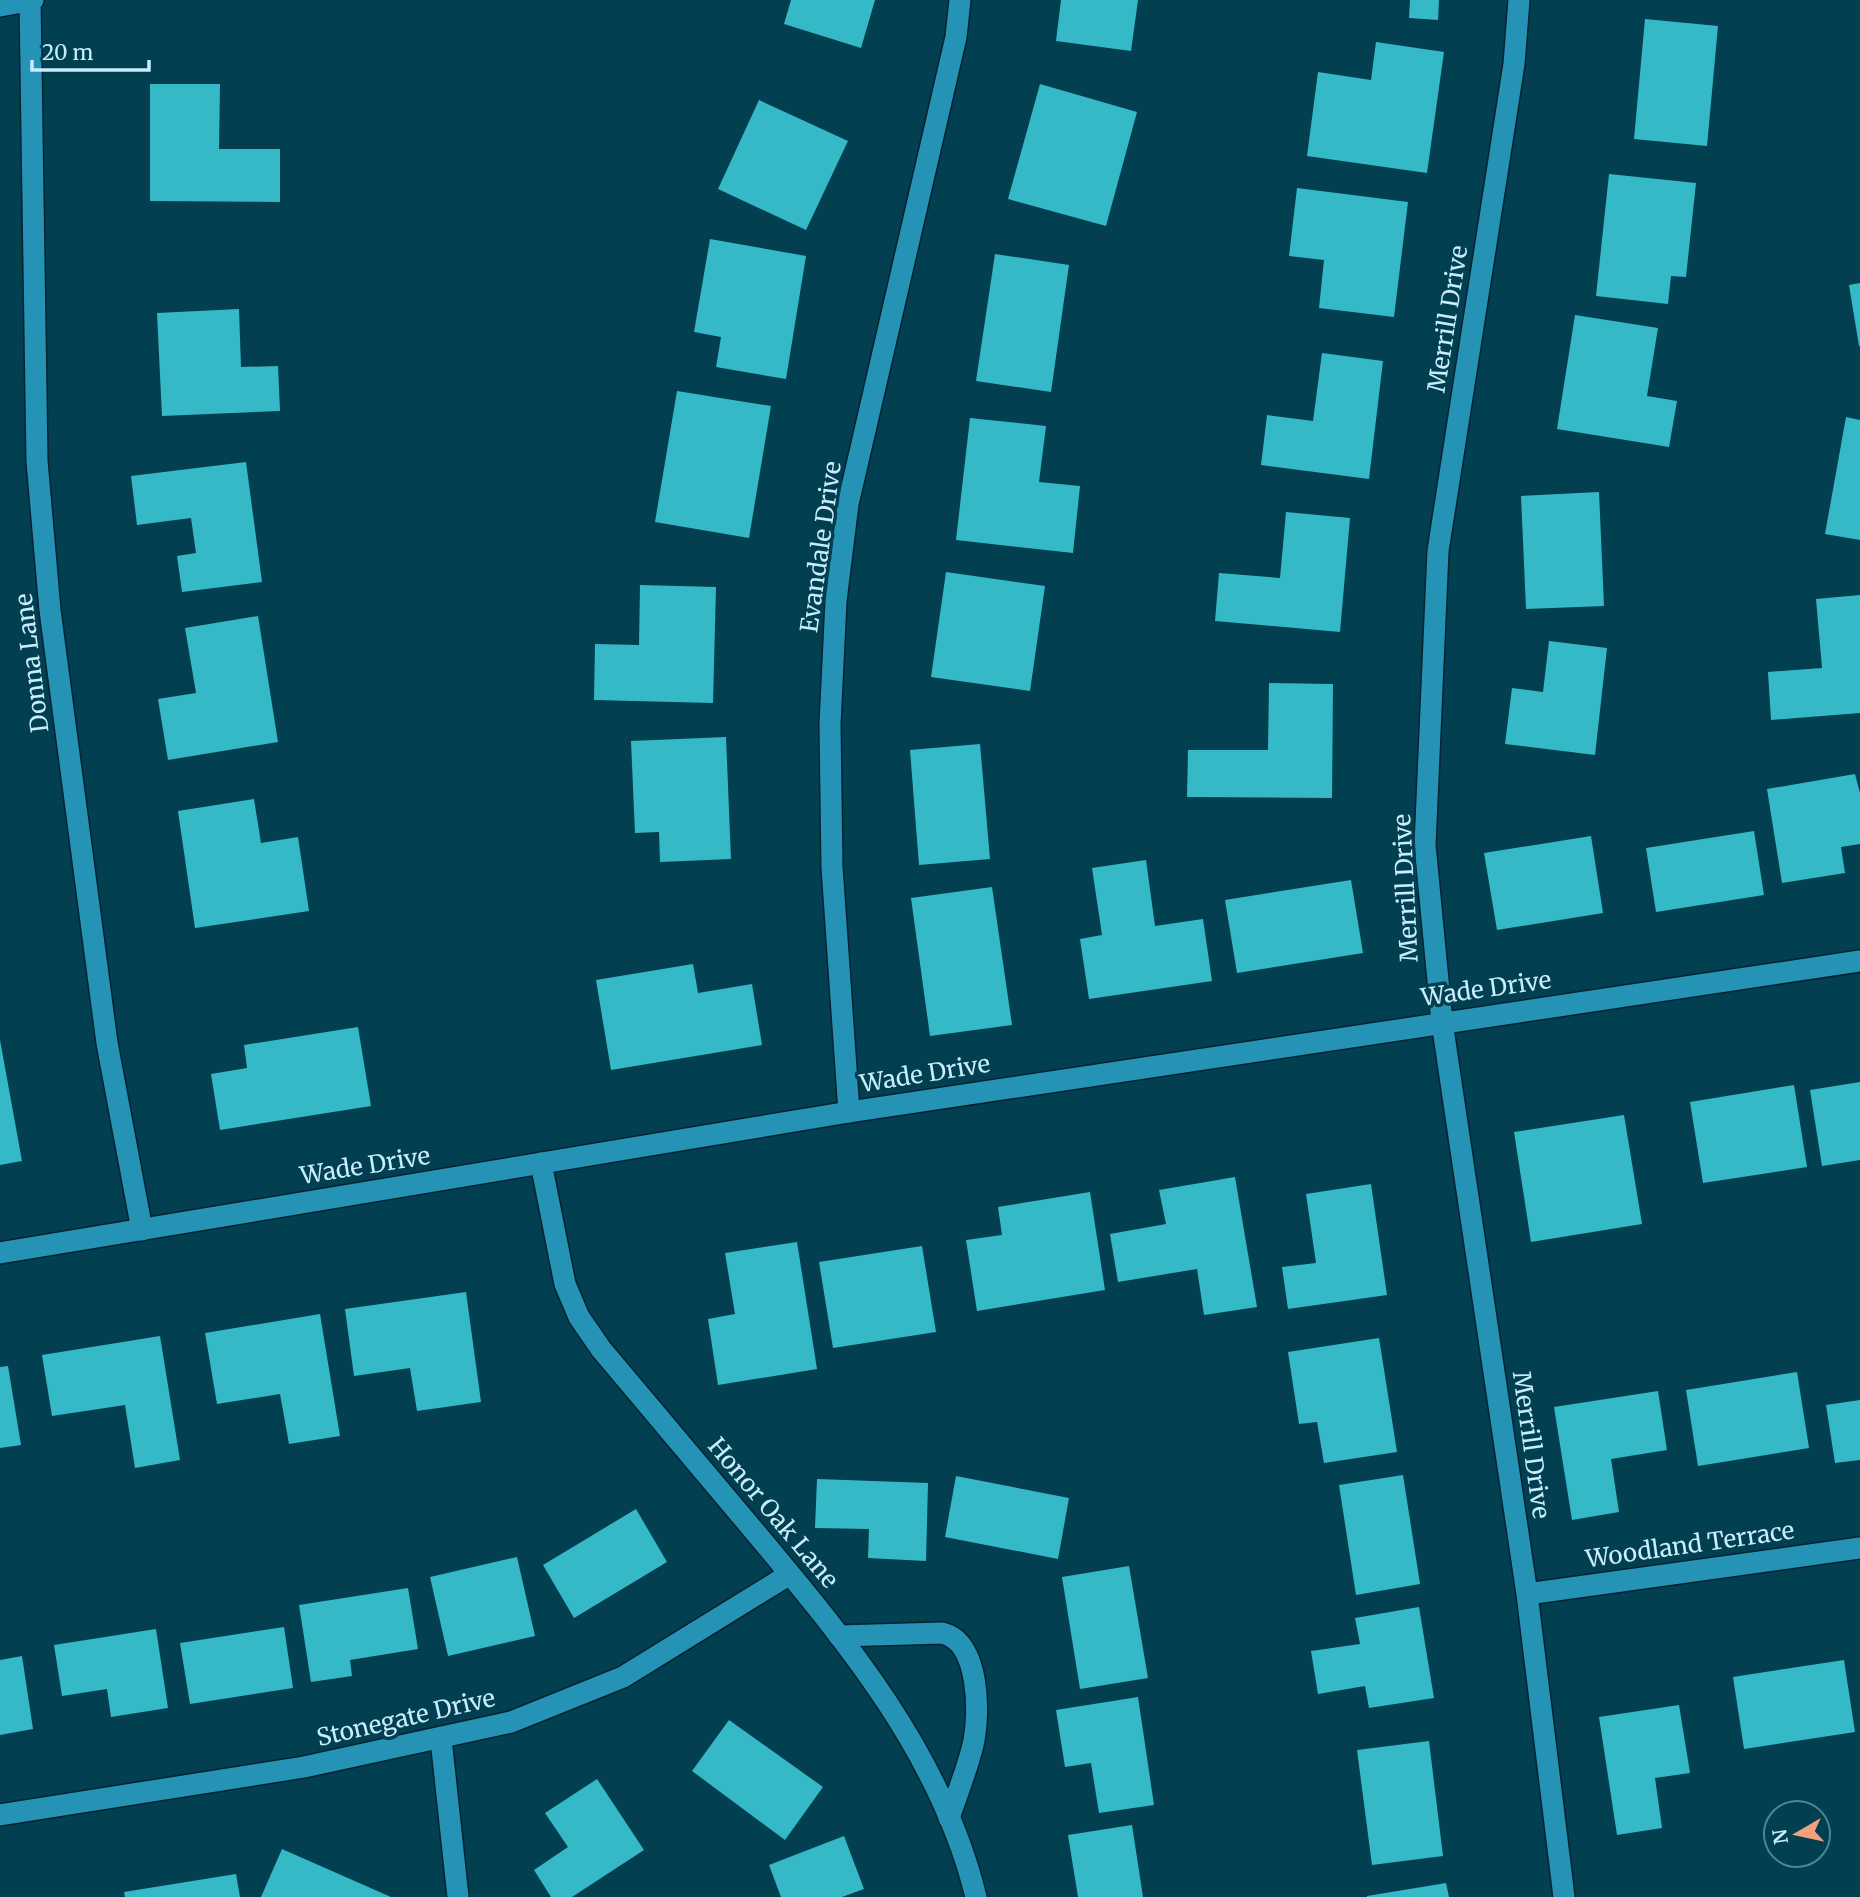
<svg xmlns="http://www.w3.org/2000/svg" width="1860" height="1897" viewBox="0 0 1860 1897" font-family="Merriweather,serif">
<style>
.building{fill:#36b9c7}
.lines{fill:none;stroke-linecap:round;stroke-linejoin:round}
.service-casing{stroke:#03242f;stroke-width:24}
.minor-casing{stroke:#03242f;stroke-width:24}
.tertiary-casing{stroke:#03242f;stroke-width:24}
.service{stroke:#2593b6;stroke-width:21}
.minor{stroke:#2593b6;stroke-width:21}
.tertiary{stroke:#2593b6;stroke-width:21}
.labels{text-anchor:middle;stroke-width:7;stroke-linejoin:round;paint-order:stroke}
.street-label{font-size:24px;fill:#c8edfc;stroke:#013f51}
</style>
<rect width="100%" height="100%" fill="#013f51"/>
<path class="building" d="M 791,0 L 875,0 L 861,48 L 784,24 Z
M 1061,0 L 1138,0 L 1131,51 L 1056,41 Z
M 1410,0 L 1439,0 L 1438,20 L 1409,18 Z
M 1645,19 L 1718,26 L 1707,146 L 1634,139 Z
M 1376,42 L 1444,52 L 1427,173 L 1307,156 L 1318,72 L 1371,80 Z
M 150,84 L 220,84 L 219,149 L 280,149 L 280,202 L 150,201 Z
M 1040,84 L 1137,112 L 1106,226 L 1008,199 Z
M 759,100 L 848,141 L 806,230 L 718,189 Z
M 1609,174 L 1696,183 L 1686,277 L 1671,276 L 1668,304 L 1596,296 Z
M 1297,188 L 1408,202 L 1394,317 L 1319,308 L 1324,260 L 1289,256 Z
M 710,239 L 806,256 L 786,379 L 716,367 L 721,337 L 694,332 Z
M 995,254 L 1069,265 L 1051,392 L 976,381 Z
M 1860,283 L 1860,346 L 1859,346 L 1849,285 Z
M 239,309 L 241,367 L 278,366 L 280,411 L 162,416 L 157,313 Z
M 1575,315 L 1658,328 L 1647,396 L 1677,401 L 1669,447 L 1557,429 Z
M 1322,353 L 1383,361 L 1369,479 L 1261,465 L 1267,415 L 1313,421 Z
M 677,391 L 771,406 L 749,538 L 655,522 Z
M 1846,417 L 1860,420 L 1860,540 L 1825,534 Z
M 970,418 L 1046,426 L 1039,482 L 1080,486 L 1073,553 L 956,540 Z
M 246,462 L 262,582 L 182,592 L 177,556 L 196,553 L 191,518 L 137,525 L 131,476 Z
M 1599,492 L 1604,606 L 1526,609 L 1521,496 Z
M 1286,512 L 1350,518 L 1340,632 L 1215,621 L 1219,573 L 1280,578 Z
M 946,572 L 1045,586 L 1030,691 L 931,677 Z
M 640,585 L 716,587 L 713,703 L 594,700 L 595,644 L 639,645 Z
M 1860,595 L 1860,713 L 1771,720 L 1768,672 L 1822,668 L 1816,599 Z
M 258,616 L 278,742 L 168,760 L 158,699 L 196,693 L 185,628 Z
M 1549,641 L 1607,648 L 1595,755 L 1505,744 L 1512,688 L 1543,692 Z
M 1269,683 L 1333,684 L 1332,798 L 1187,797 L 1188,750 L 1268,750 Z
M 726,737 L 731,859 L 660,862 L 659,832 L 635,833 L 631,741 Z
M 980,744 L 990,859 L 919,865 L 910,750 Z
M 1855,774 L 1860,793 L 1860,844 L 1841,847 L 1845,873 L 1782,883 L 1767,789 Z
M 254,799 L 261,843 L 298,837 L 309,911 L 195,928 L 178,811 Z
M 1754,831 L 1764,895 L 1656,912 L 1646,848 Z
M 1591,836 L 1603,913 L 1497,930 L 1484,853 Z
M 1146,860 L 1155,926 L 1203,919 L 1212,981 L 1089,999 L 1080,939 L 1102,935 L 1092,868 Z
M 1351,880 L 1363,953 L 1237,973 L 1225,900 Z
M 992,887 L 1012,1025 L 930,1036 L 911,898 Z
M 693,964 L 698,993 L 752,984 L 762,1045 L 611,1070 L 596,980 Z
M 358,1027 L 371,1106 L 220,1130 L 211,1074 L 247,1068 L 244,1045 Z
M 0,1040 L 22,1161 L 0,1165 Z
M 1860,1082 L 1860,1160 L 1822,1166 L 1810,1090 Z
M 1794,1085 L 1807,1167 L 1703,1183 L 1690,1102 Z
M 1624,1115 L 1642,1224 L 1531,1242 L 1514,1132 Z
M 1235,1177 L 1257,1307 L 1204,1315 L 1197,1269 L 1118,1282 L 1110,1234 L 1166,1224 L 1159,1190 Z
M 1371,1184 L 1387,1295 L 1288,1309 L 1282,1267 L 1316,1263 L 1306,1194 Z
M 1090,1192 L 1105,1290 L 977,1311 L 966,1240 L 1002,1235 L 998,1207 Z
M 797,1242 L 817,1369 L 718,1385 L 708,1319 L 735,1314 L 725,1253 Z
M 922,1246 L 936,1332 L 833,1348 L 819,1262 Z
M 466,1292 L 481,1402 L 417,1411 L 410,1368 L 354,1376 L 345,1309 Z
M 320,1314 L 340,1436 L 289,1444 L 280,1394 L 217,1404 L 205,1333 Z
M 160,1336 L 180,1460 L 135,1468 L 125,1405 L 52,1416 L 42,1355 Z
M 1379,1338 L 1397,1452 L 1324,1463 L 1317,1422 L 1299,1424 L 1288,1352 Z
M 8,1366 L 21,1445 L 0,1448 L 0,1367 Z
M 1797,1372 L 1809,1448 L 1698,1466 L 1686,1390 Z
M 1658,1391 L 1667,1450 L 1611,1459 L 1619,1512 L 1572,1520 L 1554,1407 Z
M 1860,1400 L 1860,1460 L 1835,1463 L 1826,1405 Z
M 1403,1475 L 1420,1584 L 1356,1595 L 1339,1485 Z
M 956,1476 L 1069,1498 L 1058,1559 L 945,1537 Z
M 817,1479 L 928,1483 L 926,1561 L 868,1558 L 869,1529 L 815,1528 Z
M 636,1509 L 667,1562 L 574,1618 L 543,1565 Z
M 517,1557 L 535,1636 L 448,1656 L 430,1577 Z
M 1129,1566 L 1148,1678 L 1080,1689 L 1062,1577 Z
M 408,1588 L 418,1649 L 350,1660 L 352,1676 L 311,1682 L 299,1605 Z
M 1419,1607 L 1434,1698 L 1369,1708 L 1365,1686 L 1318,1694 L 1311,1651 L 1360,1644 L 1355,1618 Z
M 284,1627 L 293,1688 L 190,1704 L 180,1643 Z
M 156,1629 L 168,1708 L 111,1717 L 107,1689 L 62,1696 L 54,1645 Z
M 22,1656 L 33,1729 L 0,1735 L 0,1660 Z
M 1844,1660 L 1855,1732 L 1744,1749 L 1733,1677 Z
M 1138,1697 L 1154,1805 L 1099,1813 L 1091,1763 L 1065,1767 L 1056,1710 Z
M 1679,1705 L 1690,1773 L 1655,1778 L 1662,1828 L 1617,1835 L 1599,1717 Z
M 729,1720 L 823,1787 L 785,1840 L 692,1771 Z
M 1429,1741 L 1443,1856 L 1372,1865 L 1357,1750 Z
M 597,1779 L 644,1850 L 572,1897 L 551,1897 L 534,1870 L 568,1847 L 545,1813 Z
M 1132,1825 L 1143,1897 L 1078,1897 L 1068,1835 Z
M 844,1836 L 864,1889 L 842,1897 L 781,1897 L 769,1865 Z
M 282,1849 L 391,1897 L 261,1897 Z
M 236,1874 L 240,1897 L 125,1897 L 124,1892 Z
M 1446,1883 L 1449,1897 L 1367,1897 L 1367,1896 Z"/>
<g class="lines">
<g class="service-casing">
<path id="service" d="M 839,1636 L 942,1633 C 980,1641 980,1714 973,1745 C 967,1770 957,1794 949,1818"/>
</g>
<g class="minor-casing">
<path id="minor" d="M 30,0 L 37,461 L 50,610 L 107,1043 L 142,1230
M 1519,0 L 1514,64 L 1438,551 L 1425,845 L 1442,1022 L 1527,1594 L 1564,1897
M 0,6 L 33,0
M 849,1112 L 832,867 L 830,724 L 836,601 L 848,504 L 956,37 L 960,0
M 541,1163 L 565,1284 L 579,1317 L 601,1349 C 652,1410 703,1471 755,1532 C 847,1642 941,1754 976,1897
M 1527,1594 L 1860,1548
M 441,1739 L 458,1897
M 0,1815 L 304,1767 L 511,1722 L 623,1677 L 790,1574"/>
</g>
<g class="tertiary-casing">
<path id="tertiary" d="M 0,1253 L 849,1112 L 1860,961"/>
</g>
<use href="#service" class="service"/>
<use href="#minor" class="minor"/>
<use href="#tertiary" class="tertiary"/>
</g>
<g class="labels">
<g class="street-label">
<text transform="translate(1448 319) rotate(-81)" y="8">Merrill Drive</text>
<text transform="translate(821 547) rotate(-82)" y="8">Evandale Drive</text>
<text transform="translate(32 663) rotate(-97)" y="8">Donna Lane</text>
<text transform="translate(1406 888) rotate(-93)" y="8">Merrill Drive</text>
<text transform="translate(1486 989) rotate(-8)" y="8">Wade Drive</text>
<text transform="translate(925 1074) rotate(-9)" y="8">Wade Drive</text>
<text transform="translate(365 1166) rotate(-9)" y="8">Wade Drive</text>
<text transform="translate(1531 1445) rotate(82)" y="8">Merrill Drive</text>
<text transform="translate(773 1513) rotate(50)" y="8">Honor Oak Lane</text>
<text transform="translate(1690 1545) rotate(-8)" y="8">Woodland Terrace</text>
<text transform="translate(406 1718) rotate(-13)" y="8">Stonegate Drive</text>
</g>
</g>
<g transform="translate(1797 1834) rotate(261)"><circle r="33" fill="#013f51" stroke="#518595" stroke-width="2"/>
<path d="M0-5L12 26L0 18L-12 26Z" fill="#f1a17d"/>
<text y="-10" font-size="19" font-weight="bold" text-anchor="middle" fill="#c8edfc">N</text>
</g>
<path d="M32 60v10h117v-10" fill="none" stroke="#c8edfc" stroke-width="3.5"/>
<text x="42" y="60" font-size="21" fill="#c8edfc" stroke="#013f51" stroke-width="5" paint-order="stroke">20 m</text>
</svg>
